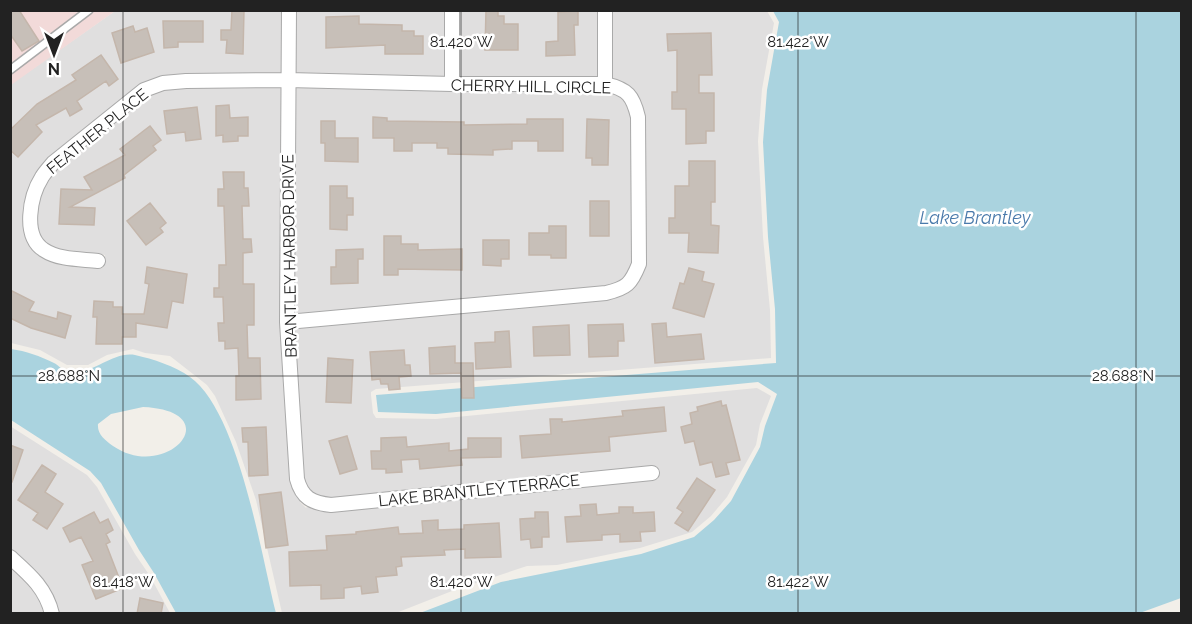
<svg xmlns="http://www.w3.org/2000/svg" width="1192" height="624" viewBox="0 0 1192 624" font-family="Raleway,sans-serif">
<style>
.residential{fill:#e0dfdf}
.commercial{fill:#f2dad9}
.water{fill:#aad3df;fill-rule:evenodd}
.building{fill:#c7bfb8;stroke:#c4b6ab;stroke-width:1.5}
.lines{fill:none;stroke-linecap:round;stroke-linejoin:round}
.service-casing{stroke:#a9a9a9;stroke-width:10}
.minor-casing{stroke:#a9a9a9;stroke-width:16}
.service{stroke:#fff;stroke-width:7}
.minor{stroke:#fff;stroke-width:14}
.ticks{fill:none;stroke:#222;stroke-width:1.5;stroke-opacity:0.45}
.labels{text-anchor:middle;stroke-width:5;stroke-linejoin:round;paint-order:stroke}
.street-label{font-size:16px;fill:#222;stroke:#fff}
.water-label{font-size:18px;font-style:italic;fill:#4a7aab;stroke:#fff}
.ticks-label{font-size:15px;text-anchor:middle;fill:#222;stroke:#fff;stroke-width:5;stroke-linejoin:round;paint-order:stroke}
</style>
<rect width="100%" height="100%" fill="#f2efe9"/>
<path class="residential" d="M 115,11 L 283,11 L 282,73 L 186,74 L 161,77 L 140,84 L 50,158 L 24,215 L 56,262 L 103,268 L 105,255 L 59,249 L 47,244 L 42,239 L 37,229 L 36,217 L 40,195 L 47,181 L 57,168 L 146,96 L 164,90 L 186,88 L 282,86 L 300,502 L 306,508 L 308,506 L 317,510 L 331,512 L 658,479 L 657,466 L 331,498 L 319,497 L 311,493 L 305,486 L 303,478 L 293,328 L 606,299 L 627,294 L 639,281 L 644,267 L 643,115 L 637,94 L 624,82 L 611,79 L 611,11 L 767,11 L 774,23 L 762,89 L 758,141 L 763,237 L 770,310 L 771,358 L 376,389 L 371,392 L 371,395 L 373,413 L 376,418 L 436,419 L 757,388 L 771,396 L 760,424 L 756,445 L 727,497 L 711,516 L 692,532 L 640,548 L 557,565 L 527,566 L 452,591 L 396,613 L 282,613 L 256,500 L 236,442 L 215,396 L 207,385 L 170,356 L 145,353 L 133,349 L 107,355 L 88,365 L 67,365 L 40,350 L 11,343 L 10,85 Z
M 296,11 L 446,11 L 446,77 L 294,73 Z
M 458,11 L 599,11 L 599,78 L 458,78 Z
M 294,87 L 446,91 L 605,91 L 618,93 L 628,103 L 632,118 L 633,262 L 628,275 L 620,283 L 605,286 L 293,315 Z
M 10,426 L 87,475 L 97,487 L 135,554 L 150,576 L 170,613 L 58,613 L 50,590 L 39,575 L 11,549 Z
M 10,566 L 30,584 L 40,598 L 45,613 L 11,613 Z"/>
<path class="commercial" d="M 11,11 L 115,11 L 11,85 Z"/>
<path class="water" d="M 773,11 L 1181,11 L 1181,598 L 1137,614 L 420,613 L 501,582 L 641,554 L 694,537 L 714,520 L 731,501 L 760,447 L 765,426 L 777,394 L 758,382 L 436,414 L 378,412 L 376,395 L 776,363 L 775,309 L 768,237 L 763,142 L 767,90 L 779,22 Z
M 11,349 C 26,351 40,356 54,363 C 58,365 61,369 65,370 C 91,379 110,351 135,355 C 153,359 175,366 190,377 C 239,412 261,555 276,613 L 176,613 L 154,573 L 139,550 L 101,483 L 90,471 L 11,420 ZM 143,407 C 230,411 167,483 113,446 C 105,440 97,434 98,424 L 111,414 Z"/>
<path class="building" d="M 10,10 L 19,10 L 39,41 L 22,51 L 10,34 Z
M 232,10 L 244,10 L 243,54 L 226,53 L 227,40 L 221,40 L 221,30 L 231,30 Z
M 486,10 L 498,10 L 498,16 L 504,16 L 504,24 L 518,24 L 518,50 L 485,50 Z
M 578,11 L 578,25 L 574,25 L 575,55 L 546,56 L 546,42 L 558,41 L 558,12 Z
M 359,16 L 359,24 L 402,25 L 402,31 L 414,31 L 414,36 L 423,36 L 423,54 L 385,54 L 385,45 L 326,48 L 326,17 Z
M 163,21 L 203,21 L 203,42 L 178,42 L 178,47 L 164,48 Z
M 133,26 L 135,32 L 147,28 L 154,52 L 121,63 L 112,33 Z
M 711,33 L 712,75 L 699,75 L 699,93 L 714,93 L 714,131 L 706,131 L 706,143 L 686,144 L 686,109 L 672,109 L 672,92 L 677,92 L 677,50 L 668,51 L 667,34 Z
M 101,55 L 118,79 L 109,86 L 106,81 L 77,101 L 82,109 L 70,116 L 66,108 L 36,125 L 42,132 L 18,157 L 10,150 L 10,130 L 37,104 L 76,80 L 72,75 Z
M 229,105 L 230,118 L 248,117 L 248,136 L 238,136 L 238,141 L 223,142 L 223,135 L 216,136 L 216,106 Z
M 197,107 L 201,139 L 186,141 L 185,132 L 167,134 L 164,111 Z
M 373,117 L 387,118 L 387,121 L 464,122 L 464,125 L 527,124 L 527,119 L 563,119 L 563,151 L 538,151 L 538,141 L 512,141 L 512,149 L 493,150 L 493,155 L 448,154 L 448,148 L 437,148 L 437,143 L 412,143 L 412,151 L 394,151 L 394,138 L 373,138 Z
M 587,119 L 609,120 L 608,165 L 592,165 L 592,158 L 586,158 Z
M 321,121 L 335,121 L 335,138 L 358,138 L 358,162 L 325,161 L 325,143 L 321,143 Z
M 150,126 L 161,140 L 153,146 L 156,150 L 124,175 L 125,178 L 70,207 L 95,208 L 94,225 L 59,224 L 61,189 L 92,190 L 84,177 L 125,155 L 120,149 Z
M 689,161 L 715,161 L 715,202 L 711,202 L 711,225 L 719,226 L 718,253 L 688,252 L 689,233 L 669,233 L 669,218 L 675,218 L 675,186 L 689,186 Z
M 223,172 L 244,172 L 244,188 L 248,188 L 249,206 L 242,206 L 243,239 L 251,239 L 252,252 L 243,253 L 243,284 L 254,284 L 254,325 L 247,325 L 248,358 L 260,358 L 261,399 L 236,400 L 236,376 L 239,376 L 238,348 L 225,349 L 225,341 L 219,341 L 218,323 L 224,323 L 223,297 L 214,297 L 214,288 L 219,288 L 219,265 L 226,265 L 224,206 L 218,206 L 218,189 L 224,189 Z
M 330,186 L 347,186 L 347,198 L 353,198 L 353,215 L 347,215 L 347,230 L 330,229 Z
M 590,201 L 609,201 L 609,236 L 590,236 Z
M 150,203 L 166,223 L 160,228 L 163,232 L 146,245 L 127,221 Z
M 549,226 L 566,226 L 566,258 L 551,258 L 551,255 L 529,255 L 529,233 L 549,233 Z
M 384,236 L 401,236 L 401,244 L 418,244 L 418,250 L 462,249 L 462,270 L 398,269 L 398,275 L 384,275 Z
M 483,240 L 509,240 L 509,259 L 501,259 L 501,266 L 483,265 Z
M 363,249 L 363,259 L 358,259 L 358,283 L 331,284 L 331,267 L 336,267 L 336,250 Z
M 147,267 L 187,274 L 183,303 L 172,301 L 167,328 L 136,323 L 136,337 L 122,337 L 122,344 L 96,344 L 97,317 L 93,317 L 94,301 L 113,302 L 113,307 L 122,307 L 122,314 L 144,314 L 149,284 L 145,283 Z
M 689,268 L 704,272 L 702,281 L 714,284 L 704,317 L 673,308 L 680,283 L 684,284 Z
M 10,290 L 34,302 L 29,311 L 57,319 L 58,312 L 71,316 L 65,338 L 31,328 L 10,318 Z
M 666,323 L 667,337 L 701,334 L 704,359 L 655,363 L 652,324 Z
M 623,324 L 624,341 L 618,341 L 618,356 L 589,357 L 588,325 Z
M 569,325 L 570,355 L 534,356 L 533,327 Z
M 509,331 L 511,367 L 476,369 L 475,343 L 495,342 L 495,332 Z
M 455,346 L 455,363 L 473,363 L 474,398 L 462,398 L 461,373 L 430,374 L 429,348 Z
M 404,350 L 405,365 L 410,365 L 411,376 L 399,377 L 400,389 L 389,390 L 388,384 L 381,384 L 380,379 L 372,380 L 370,352 Z
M 328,358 L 353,360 L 351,403 L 326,402 Z
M 721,401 L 722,406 L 726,405 L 740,460 L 726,463 L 729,474 L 716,477 L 712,462 L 700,465 L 694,441 L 685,443 L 681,427 L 692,424 L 690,413 L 698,411 L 697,407 Z
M 664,407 L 666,431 L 609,437 L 610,451 L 522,458 L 520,436 L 551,434 L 550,419 L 562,419 L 562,422 L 623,416 L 622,411 Z
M 266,427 L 268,475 L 249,476 L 248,442 L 243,442 L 242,428 Z
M 347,436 L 357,469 L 340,474 L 329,441 Z
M 406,437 L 407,447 L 449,443 L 449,451 L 468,449 L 468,438 L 501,438 L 501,457 L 461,458 L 462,465 L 420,469 L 419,459 L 401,460 L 402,472 L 386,473 L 386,469 L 372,469 L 371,451 L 381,451 L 381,438 Z
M 10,445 L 23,450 L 12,482 L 10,482 Z
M 42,465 L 56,474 L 45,492 L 63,504 L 47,529 L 33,520 L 38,513 L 18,500 Z
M 697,478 L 715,490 L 688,531 L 675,523 L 683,512 L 677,508 Z
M 281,492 L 288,545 L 266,548 L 259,495 Z
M 596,504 L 597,515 L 619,513 L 619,507 L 633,507 L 633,513 L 654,512 L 655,531 L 640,532 L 641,541 L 620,542 L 620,534 L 602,535 L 602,540 L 567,542 L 565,517 L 581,516 L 580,505 Z
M 94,512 L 100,523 L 108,519 L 113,530 L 106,534 L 110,542 L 106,544 L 123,588 L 96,599 L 82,565 L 93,561 L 81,537 L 70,542 L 63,528 Z
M 535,512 L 548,512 L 549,537 L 542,537 L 542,547 L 531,548 L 530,539 L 521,540 L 520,519 L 535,518 Z
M 438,520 L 438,530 L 464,529 L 464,525 L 499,523 L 501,557 L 465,558 L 465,549 L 444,550 L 445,555 L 401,557 L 402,566 L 396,567 L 397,575 L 376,577 L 378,592 L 362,594 L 361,586 L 344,588 L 344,598 L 321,599 L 321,585 L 290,586 L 289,552 L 327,550 L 326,536 L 356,534 L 356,532 L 398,527 L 399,534 L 423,533 L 422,521 Z
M 140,598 L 163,603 L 161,614 L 137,614 Z"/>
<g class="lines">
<g class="service-casing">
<path id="service" d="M 10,70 L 89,10"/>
</g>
<g class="minor-casing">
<path id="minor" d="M 289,10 L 287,322 L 297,479 C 302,498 312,503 331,505 L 652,473
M 452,84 L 452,10
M 605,84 L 605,10
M 98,261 C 81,259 59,260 44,250 C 22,236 30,196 42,177 C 45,172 49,168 53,163 L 144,90 L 163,83 L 186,81 L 288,80 L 452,84 L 605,84 C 628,89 633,96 638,117 L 639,264 C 631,284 627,288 606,293 L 287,322
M 10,557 C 29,574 46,588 52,614"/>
</g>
<use href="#service" class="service"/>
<use href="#minor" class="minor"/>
</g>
<path class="ticks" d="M 123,10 L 123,614M 461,10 L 461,614M 798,10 L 798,614M 1136,10 L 1136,614M 10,376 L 1182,376"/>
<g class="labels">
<g class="street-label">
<text transform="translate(531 86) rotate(1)" y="6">CHERRY HILL CIRCLE</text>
<text transform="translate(97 131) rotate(-39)" y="6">FEATHER PLACE</text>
<text transform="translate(289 256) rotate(-91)" y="6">BRANTLEY HARBOR DRIVE</text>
<text transform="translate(479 490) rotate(-6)" y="6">LAKE BRANTLEY TERRACE</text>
</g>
<g class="water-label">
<text x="975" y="224">Lake Brantley</text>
</g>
</g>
<g class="ticks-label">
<text x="461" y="47">81.420°W</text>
<text x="798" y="47">81.422°W</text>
<text x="1123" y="381">28.688°N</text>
<text x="69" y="381">28.688°N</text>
<text x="123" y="587">81.418°W</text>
<text x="461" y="587">81.420°W</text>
<text x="798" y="587">81.422°W</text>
</g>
<rect width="1192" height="624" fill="none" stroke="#222222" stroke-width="24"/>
<g transform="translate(54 54) rotate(180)" stroke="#ffffff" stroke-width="4.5" paint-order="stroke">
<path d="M0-4.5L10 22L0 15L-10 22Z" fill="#222222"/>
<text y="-9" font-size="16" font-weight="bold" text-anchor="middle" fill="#222222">N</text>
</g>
</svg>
